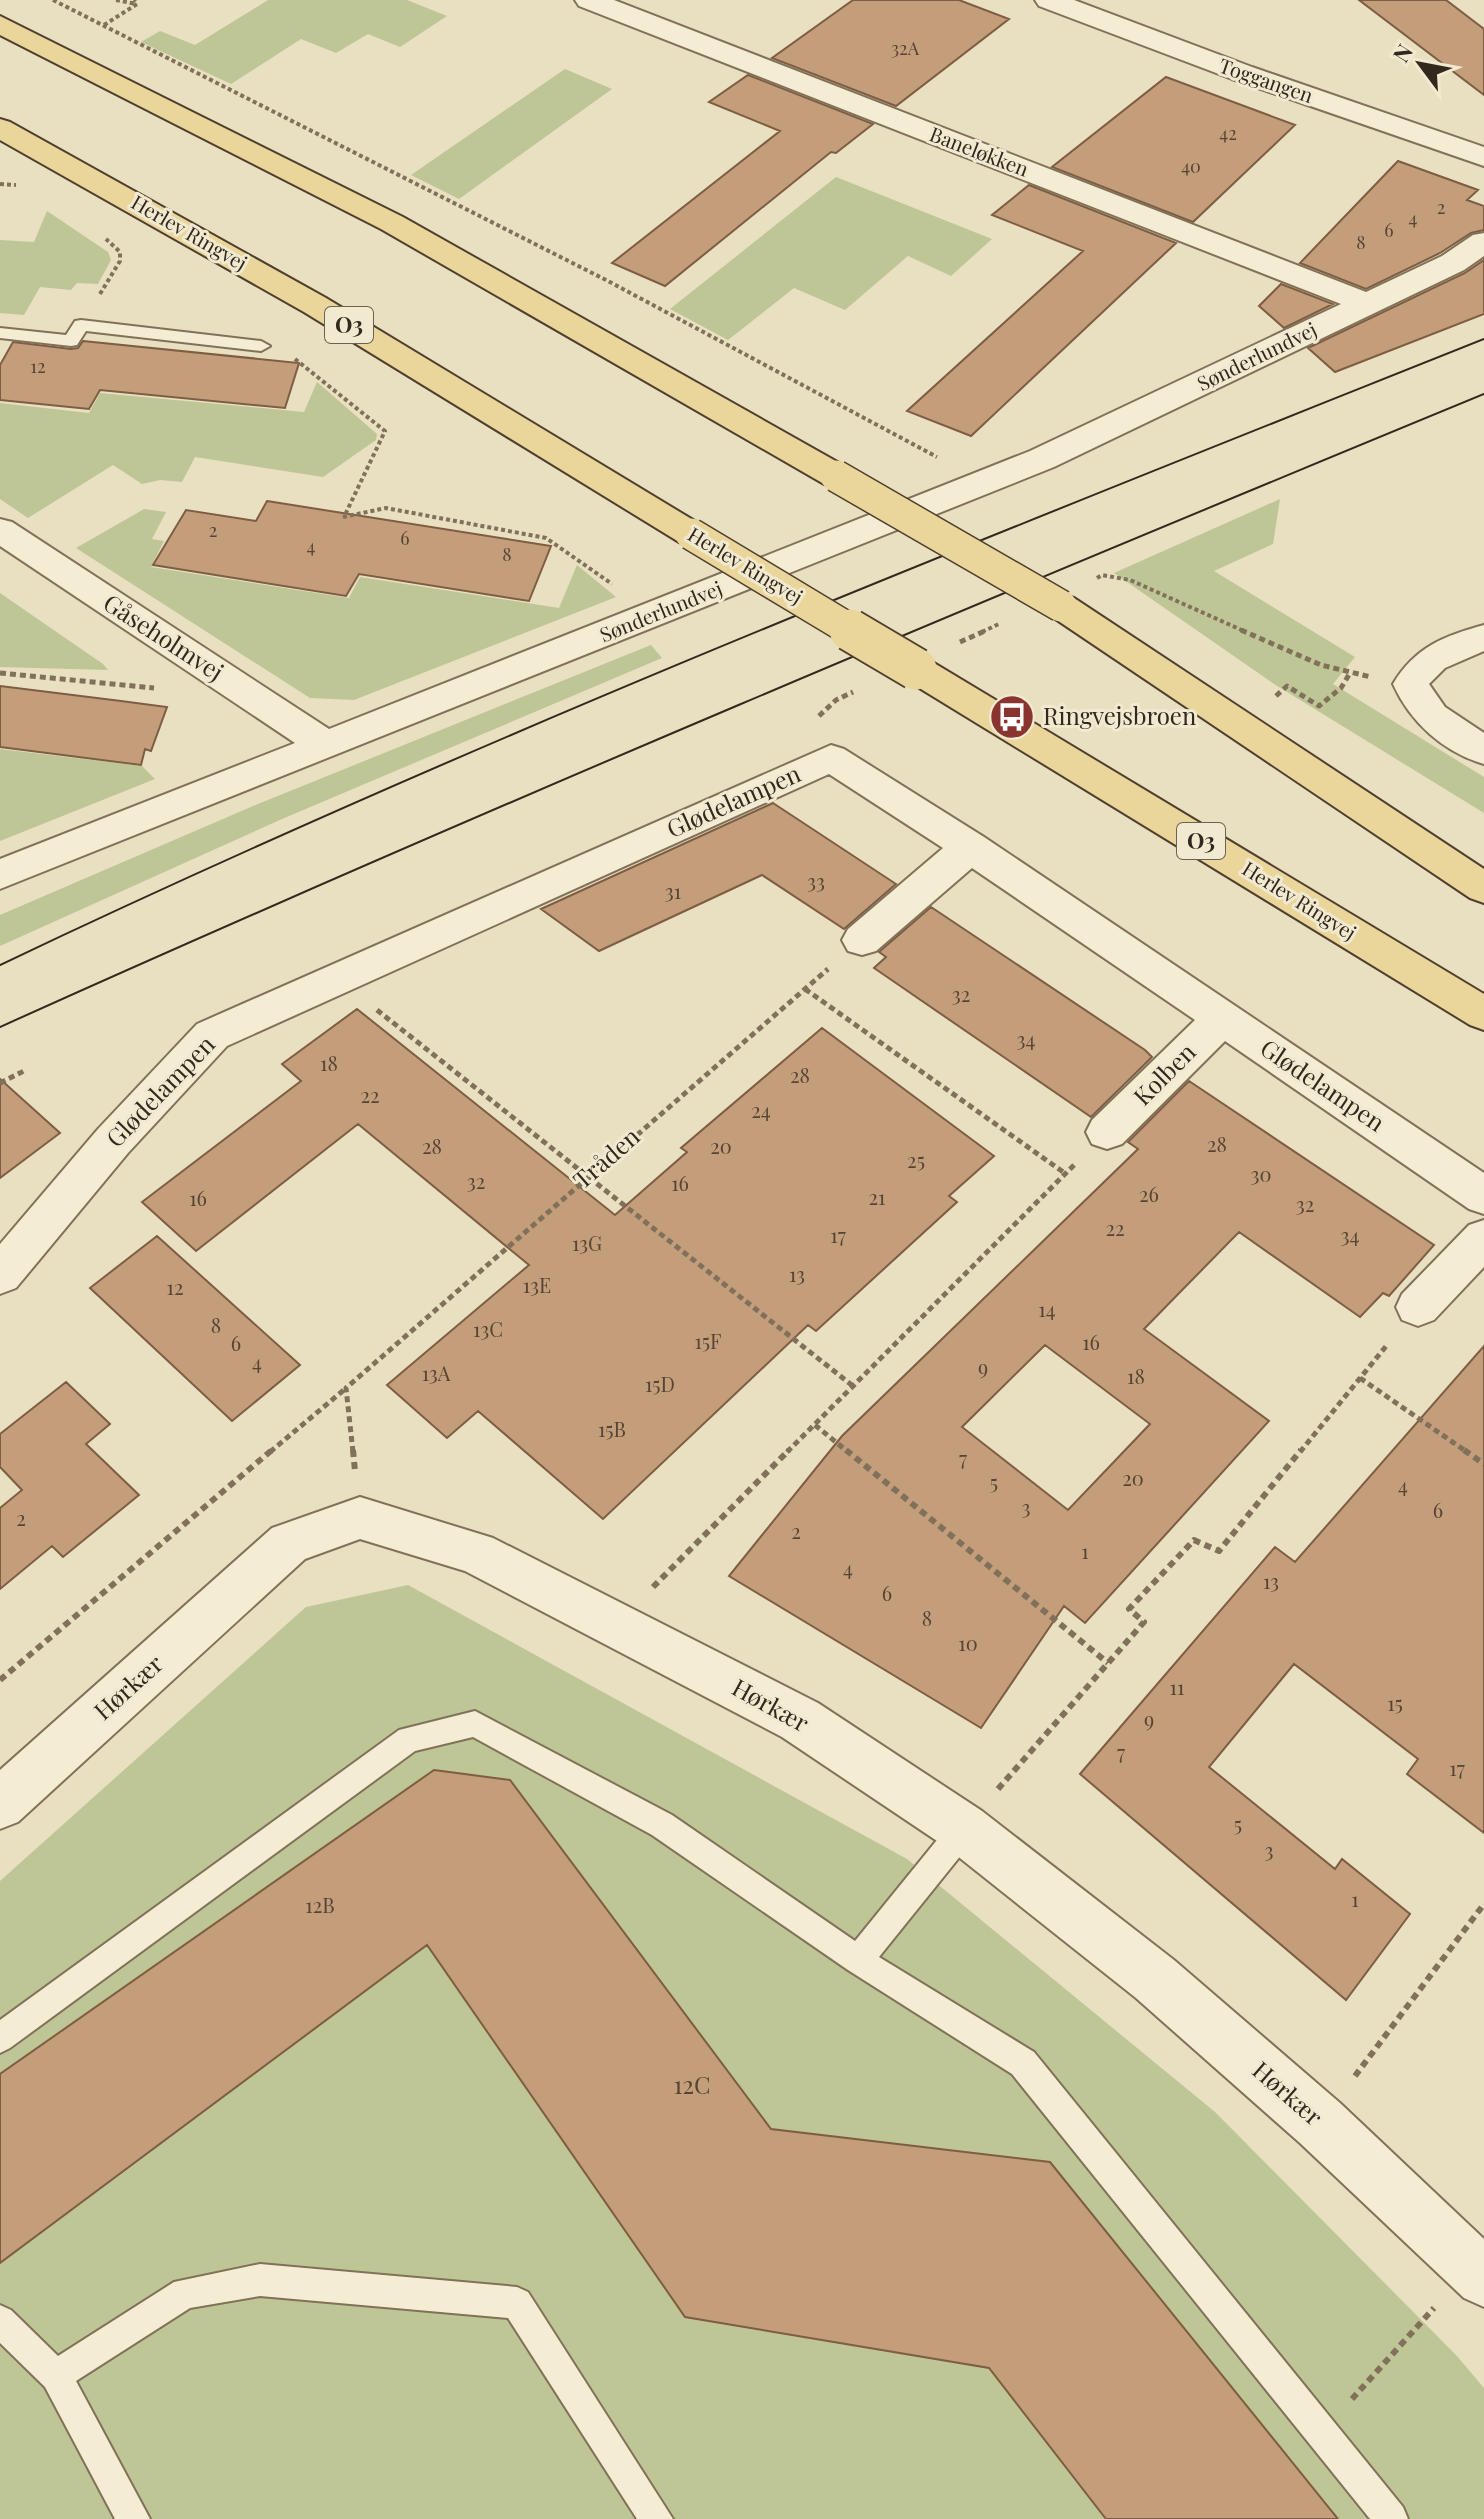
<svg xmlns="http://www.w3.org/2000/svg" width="1484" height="2519" viewBox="0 0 1484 2519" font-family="'Playfair Display',serif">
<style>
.green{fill:#bec696}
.building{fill:#c49d7a;stroke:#7e5d42;stroke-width:2;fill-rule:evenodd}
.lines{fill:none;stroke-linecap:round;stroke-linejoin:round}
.lane-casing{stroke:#81715a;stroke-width:4}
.street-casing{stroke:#81715a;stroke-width:4}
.primary-casing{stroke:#4f3f2e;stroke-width:4}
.path-far2{stroke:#81715a;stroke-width:4;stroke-dasharray:4 3;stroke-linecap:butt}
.path-far1{stroke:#81715a;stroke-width:5;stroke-dasharray:6 4;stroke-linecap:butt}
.path{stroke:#81715a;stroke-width:6;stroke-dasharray:7 5;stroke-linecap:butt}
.lane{fill:#f5edd3;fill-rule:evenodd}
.street{fill:#f5edd3;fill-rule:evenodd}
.primary{fill:#ead69b;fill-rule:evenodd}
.tram{stroke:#32281d;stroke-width:2}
.primary-bridge-far1-casing{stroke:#4f3f2e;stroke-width:34;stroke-linecap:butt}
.primary-bridge-casing{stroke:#4f3f2e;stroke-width:45;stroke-linecap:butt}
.primary-bridge-far1{stroke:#ead69b;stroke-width:31}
.primary-bridge{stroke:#ead69b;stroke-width:41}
.labels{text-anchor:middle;stroke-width:6;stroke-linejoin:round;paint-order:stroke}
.far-number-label{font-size:18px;fill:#564534}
.far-street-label{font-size:20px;fill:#32281d;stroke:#f1e9d0}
.number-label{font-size:20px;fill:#564534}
.shield{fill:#f1e9d0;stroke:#6b6253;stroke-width:2}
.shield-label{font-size:22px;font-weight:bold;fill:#32281d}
.street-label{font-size:24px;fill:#32281d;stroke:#f1e9d0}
.poi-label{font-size:24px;fill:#32281d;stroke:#f1e9d0;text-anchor:start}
.near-number-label{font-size:24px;fill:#564534}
</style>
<rect width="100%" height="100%" fill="#e9dfc1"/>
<path class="green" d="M 268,0 L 407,0 L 447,16 L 400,47 L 368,34 L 336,53 L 301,39 L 231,84 L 141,42 L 160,31 L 195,45 Z
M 565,69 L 612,89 L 459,199 L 411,175 Z
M 836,177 L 992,239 L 951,276 L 908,256 L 845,310 L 794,288 L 728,340 L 670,309 Z
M 47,211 L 108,252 L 111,260 L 98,284 L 77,283 L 71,290 L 40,287 L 24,315 L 0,313 L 0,240 L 34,242 Z
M 317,382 L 377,434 L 376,440 L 323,477 L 195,457 L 182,482 L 160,480 L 142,484 L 113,465 L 28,518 L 0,499 L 0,403 L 89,413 L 100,393 L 304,412 Z
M 1280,499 L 1273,544 L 1214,571 L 1355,657 L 1333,684 L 1484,777 L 1484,813 L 1274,684 L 1114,573 Z
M 144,509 L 166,512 L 152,539 L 164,541 L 151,567 L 349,598 L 360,577 L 559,608 L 577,565 L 616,597 L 354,700 L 310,698 L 76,548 Z
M 0,593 L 103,664 L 108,670 L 0,667 Z
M 651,645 L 662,658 L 282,819 L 0,946 L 0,915 L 258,804 Z
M 0,749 L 142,766 L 155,779 L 0,841 Z
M 408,1585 L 907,1859 L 1215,2112 L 1456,2355 L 1484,2388 L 1484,2519 L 0,2519 L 0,1881 L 306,1607 Z"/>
<path class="building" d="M 853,0 L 959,0 L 1009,19 L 896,106 L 772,58 Z
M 1359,0 L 1446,0 L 1484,29 L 1484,95 Z
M 748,75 L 873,124 L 836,153 L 831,152 L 665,286 L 612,263 L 780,131 L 709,102 Z
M 1166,77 L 1295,125 L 1193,222 L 1052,167 Z
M 1398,161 L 1478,190 L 1467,200 L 1484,206 L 1484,230 L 1471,233 L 1440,253 L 1366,289 L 1300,263 Z
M 1029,185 L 1176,243 L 971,436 L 907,411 L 1083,251 L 992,215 Z
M 1484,260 L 1484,314 L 1335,372 L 1308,348 L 1465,273 Z
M 1281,284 L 1333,304 L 1284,328 L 1259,306 Z
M 83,341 L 299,363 L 285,408 L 100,390 L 89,409 L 0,400 L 0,365 L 13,342 L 71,349 L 78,348 Z
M 267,501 L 551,546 L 529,601 L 359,574 L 346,596 L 153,565 L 186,510 L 256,521 Z
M 0,686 L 121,701 L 167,707 L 151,751 L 145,749 L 141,765 L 0,747 Z
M 773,803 L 896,884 L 844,929 L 762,875 L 599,951 L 541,909 Z
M 931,907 L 1145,1050 L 1152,1057 L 1091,1117 L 874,968 L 886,957 L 879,952 Z
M 357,1009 L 615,1215 L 687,1152 L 681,1148 L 822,1028 L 994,1156 L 949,1196 L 957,1202 L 816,1331 L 808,1325 L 603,1519 L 478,1411 L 447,1438 L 387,1385 L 529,1265 L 358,1124 L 196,1251 L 142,1202 L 301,1081 L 282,1064 Z
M 0,1079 L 60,1133 L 0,1178 Z
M 1189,1081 L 1434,1245 L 1389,1296 L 1383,1293 L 1360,1317 L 1239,1232 L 1144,1329 L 1269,1421 L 1085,1623 L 1064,1606 L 981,1728 L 729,1576 L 842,1436 L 1138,1149 L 1128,1142 ZM 1045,1345 L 1150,1424 L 1068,1510 L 962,1427 Z
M 157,1236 L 300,1365 L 232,1421 L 90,1288 Z
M 1484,1346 L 1484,1833 L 1407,1774 L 1418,1759 L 1294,1664 L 1209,1767 L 1335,1869 L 1342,1859 L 1410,1914 L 1346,2000 L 1080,1774 L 1275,1547 L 1295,1562 Z
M 66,1382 L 110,1424 L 86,1444 L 139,1495 L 63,1557 L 52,1546 L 0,1589 L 0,1508 L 22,1490 L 0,1467 L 0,1434 Z
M 434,1770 L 510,1780 L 771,2129 L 1050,2162 L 1338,2519 L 1106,2519 L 989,2368 L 685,2317 L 427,1945 L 0,2263 L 0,2074 Z"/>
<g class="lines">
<g class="lane-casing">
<path id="lane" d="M 81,320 L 261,341 L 270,346 L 261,351 L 86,331 L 77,345 L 71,346 L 0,338 L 0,328 L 66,335 L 75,321 Z
M 475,1711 L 672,1815 L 855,1941 L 954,1819 L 964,1815 L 974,1819 L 978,1829 L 974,1839 L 879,1957 L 1034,2052 L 1403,2507 L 1408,2519 L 1370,2519 L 1012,2074 L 848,1970 L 652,1835 L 473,1737 L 415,1751 L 10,2048 L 0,2053 L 0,2020 L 399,1730 Z
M 260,2264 L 517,2287 L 528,2292 L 673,2519 L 637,2519 L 508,2318 L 260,2296 L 190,2308 L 76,2381 L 150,2519 L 115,2519 L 45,2387 L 0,2343 L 0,2305 L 11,2310 L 58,2356 L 174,2282 Z"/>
</g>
<g class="street-casing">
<path id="street" d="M 575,0 L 614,0 L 1366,292 L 1442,256 L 1473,235 L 1484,233 L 1484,256 L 1464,270 L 1054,467 L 0,889 L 0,859 L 295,743 L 0,546 L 0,519 L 12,522 L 329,729 L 1030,451 L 1341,304 L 579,6 Z
M 1035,0 L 1074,0 L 1252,67 L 1484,147 L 1484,166 L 1232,79 L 1039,6 Z
M 1484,625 L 1484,651 L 1445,668 L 1429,684 L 1445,707 L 1484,733 L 1484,764 C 1443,752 1410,722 1393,684 C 1415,647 1444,636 1484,625 Z
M 831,745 L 844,749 L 984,837 L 1484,1173 L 1484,1214 L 1469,1209 L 1225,1041 L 1122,1144 L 1107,1149 L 1092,1144 L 1086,1132 L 1092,1120 L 1195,1020 L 972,868 L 876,951 L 862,955 L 848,951 L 842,940 L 848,929 L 943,848 L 829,774 L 227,1046 L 128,1153 L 16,1288 L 0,1294 L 0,1244 L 98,1129 L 197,1024 Z
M 1484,1220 L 1484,1267 L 1434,1320 L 1418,1326 L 1402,1320 L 1396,1307 L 1402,1294 L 1469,1225 Z
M 360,1497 L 493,1538 L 818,1703 L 982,1811 L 1174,1960 L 1340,2103 L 1484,2239 L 1484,2307 L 1464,2298 L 1300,2143 L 1136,1998 L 946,1847 L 782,1737 L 465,1571 L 360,1539 L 305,1559 L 18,1822 L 0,1829 L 0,1770 L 272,1528 Z"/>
</g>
<g class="primary-casing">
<path id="primary" d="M 0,16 L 403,217 L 848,468 L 853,476 L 848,484 L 836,487 L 824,484 L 381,229 L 0,35 Z
M 0,119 L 10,122 L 326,298 L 703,526 L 708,534 L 703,542 L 691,545 L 679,542 L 304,312 L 0,140 Z
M 1061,594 L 1074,598 L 1484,869 L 1484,903 L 1470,898 L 1048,614 L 1043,606 L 1048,598 Z
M 916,656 L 929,660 L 1484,994 L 1484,1030 L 1470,1025 L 903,678 L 898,669 L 903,660 Z"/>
</g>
<path class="path-far2" d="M 53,0 L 608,281 L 937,457
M 116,0 L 136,4
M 104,25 L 137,4 L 134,0
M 0,184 L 16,185
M 100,294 L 120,261 L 120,252 L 106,239
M 295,359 L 385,431 L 344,517
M 343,517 L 386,508 L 546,538 L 612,584
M 1097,578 L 1102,575 L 1130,580 L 1246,632
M 982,632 L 1001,623"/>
<path class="path-far1" d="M 1241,630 L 1321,665 L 1371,677
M 960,642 L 987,630
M 0,673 L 154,688
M 1276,696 L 1287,686 L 1319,706 L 1341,688 L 1350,673
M 819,716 L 836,700 L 853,692
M 805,989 L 1066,1174
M 377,1010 L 853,1386
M 0,1083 L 24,1071
M 1360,1378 L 1467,1452
M 815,1425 L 848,1452
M 270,1452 L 345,1389
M 353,1452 L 346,1388 L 828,969
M 787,1452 L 1075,1164
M 1300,1452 L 1387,1345"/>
<path class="path" d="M 353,1450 L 355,1471
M 846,1450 L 1108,1663
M 1464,1450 L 1484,1464
M 653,1587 L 789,1450
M 0,1680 L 272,1450
M 998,1789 L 1144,1622 L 1129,1609 L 1194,1540 L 1219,1551 L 1301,1450
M 1355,2076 L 1484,1904
M 1352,2399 L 1434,2308"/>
<use href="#lane" class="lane"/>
<use href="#street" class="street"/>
<use href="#primary" class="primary"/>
<path class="tram" d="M 0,965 C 485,734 985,538 1484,339
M 0,1027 C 491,806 987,599 1484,394"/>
<g class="primary-bridge-far1-casing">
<path id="primary-bridge-far1" d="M 836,476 L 1061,606
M 691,534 L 854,632"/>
</g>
<g class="primary-bridge-casing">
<path id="primary-bridge" d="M 850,630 L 916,669"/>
</g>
<use href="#primary-bridge-far1" class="primary-bridge-far1"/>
<use href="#primary-bridge" class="primary-bridge"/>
</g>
<defs>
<g id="bus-disc" transform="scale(2.3)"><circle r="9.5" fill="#8a3430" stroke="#f1e9d0"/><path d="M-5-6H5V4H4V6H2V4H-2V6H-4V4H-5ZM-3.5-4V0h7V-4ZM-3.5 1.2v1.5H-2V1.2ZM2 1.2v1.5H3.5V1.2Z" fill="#fff"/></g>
</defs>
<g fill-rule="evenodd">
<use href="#bus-disc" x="1012" y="717"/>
</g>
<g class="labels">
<g class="far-number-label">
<text x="905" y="55">32A</text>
<text x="1228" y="140">42</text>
<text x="1191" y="173">40</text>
<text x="1441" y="214">2</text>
<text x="1413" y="225">4</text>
<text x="1389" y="237">6</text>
<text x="1361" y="249">8</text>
<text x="38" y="373">12</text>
<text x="213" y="537">2</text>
<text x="405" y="545">6</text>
<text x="311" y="553">4</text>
<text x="507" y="561">8</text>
</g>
<g class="far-street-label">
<text transform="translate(1266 81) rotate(19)" y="7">Toggangen</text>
<text transform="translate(979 152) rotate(21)" y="7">Baneløkken</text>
<text transform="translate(189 233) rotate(30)" y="7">Herlev Ringvej</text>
<text transform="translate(1257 357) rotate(-26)" y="7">Sønderlundvej</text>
<text transform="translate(745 566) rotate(31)" y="7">Herlev Ringvej</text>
<text transform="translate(661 612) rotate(-22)" y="7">Sønderlundvej</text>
<text transform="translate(1299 901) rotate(32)" y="7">Herlev Ringvej</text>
</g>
<g class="number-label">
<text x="816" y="889">33</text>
<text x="673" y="899">31</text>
<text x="961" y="1002">32</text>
<text x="1026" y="1047">34</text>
<text x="329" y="1071">18</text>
<text x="800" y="1083">28</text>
<text x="370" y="1103">22</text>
<text x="761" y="1118">24</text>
<text x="1217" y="1152">28</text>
<text x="432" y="1154">28</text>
<text x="721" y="1154">20</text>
<text x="916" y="1168">25</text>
<text x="1261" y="1182">30</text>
<text x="476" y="1189">32</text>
<text x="680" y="1191">16</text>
<text x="1149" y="1202">26</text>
<text x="877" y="1205">21</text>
<text x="198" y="1206">16</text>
<text x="1305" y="1212">32</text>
<text x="1115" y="1236">22</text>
<text x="838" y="1243">17</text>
<text x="1350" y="1243">34</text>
<text x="587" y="1251">13G</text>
<text x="797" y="1282">13</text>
<text x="537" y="1293">13E</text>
<text x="175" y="1295">12</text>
<text x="1047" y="1317">14</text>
<text x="216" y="1333">8</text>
<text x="488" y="1337">13C</text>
<text x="708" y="1349">15F</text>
<text x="1091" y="1350">16</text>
<text x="236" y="1351">6</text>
<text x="257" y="1370">4</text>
<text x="983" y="1375">9</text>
<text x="436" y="1381">13A</text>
<text x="1136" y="1384">18</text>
<text x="660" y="1392">15D</text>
<text x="612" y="1437">15B</text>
<text x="963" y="1466">7</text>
<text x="1133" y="1486">20</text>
<text x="994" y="1490">5</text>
<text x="1403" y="1493">4</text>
<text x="1026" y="1515">3</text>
<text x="1438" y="1518">6</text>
<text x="21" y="1526">2</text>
<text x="796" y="1539">2</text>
<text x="1085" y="1559">1</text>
<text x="848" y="1576">4</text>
<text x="1271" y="1589">13</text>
<text x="887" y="1601">6</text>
<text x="927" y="1626">8</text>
<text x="968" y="1651">10</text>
<text x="1177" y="1695">11</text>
<text x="1395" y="1711">15</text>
<text x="1149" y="1727">9</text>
<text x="1121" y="1760">7</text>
<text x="1457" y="1776">17</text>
<text x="1238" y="1832">5</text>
<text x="1269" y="1858">3</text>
<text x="1355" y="1907">1</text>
<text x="320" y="1913">12B</text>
</g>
<g class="shield">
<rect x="325" y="307" width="48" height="36" rx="6"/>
<rect x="1177" y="823" width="48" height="36" rx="6"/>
</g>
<g class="shield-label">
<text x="349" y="333">O3</text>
<text x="1201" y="849">O3</text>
</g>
<g class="street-label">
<text transform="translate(163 638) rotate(33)" y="8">Gåseholmvej</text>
<text transform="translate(734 802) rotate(-24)" y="8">Glødelampen</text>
<text transform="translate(1165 1075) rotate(-45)" y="8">Kolben</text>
<text transform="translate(1322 1086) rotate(34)" y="8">Glødelampen</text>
<text transform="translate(161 1092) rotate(-46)" y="8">Glødelampen</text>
<text transform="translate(607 1159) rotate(-41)" y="8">Tråden</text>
<text transform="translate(129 1688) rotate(-42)" y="8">Hørkær</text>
<text transform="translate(770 1706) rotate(29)" y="8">Hørkær</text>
<text transform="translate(1287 2094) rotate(41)" y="8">Hørkær</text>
</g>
<g class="poi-label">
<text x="1043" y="725">Ringvejsbroen</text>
</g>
<g class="near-number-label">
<text x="692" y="2094">12C</text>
</g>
</g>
<g transform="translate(1420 64) rotate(302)" stroke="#f1e9d0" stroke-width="6" paint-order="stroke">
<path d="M0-6L14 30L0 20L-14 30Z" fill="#32281d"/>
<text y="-12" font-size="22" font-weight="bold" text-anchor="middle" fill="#32281d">N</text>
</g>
</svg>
